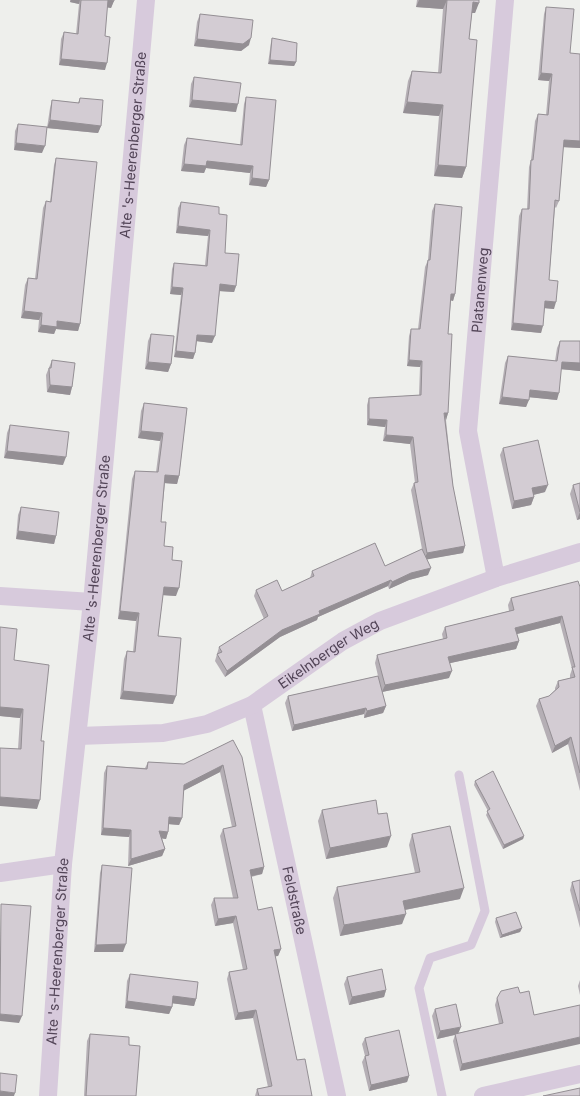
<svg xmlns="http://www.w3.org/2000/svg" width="580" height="1096" viewBox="0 0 580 1096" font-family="Inter,sans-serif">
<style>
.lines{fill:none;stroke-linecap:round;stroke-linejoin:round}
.lane{stroke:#d7cadc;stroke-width:9}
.street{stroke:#d7cadc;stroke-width:18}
.wall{fill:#b5afb5}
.shaded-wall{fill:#948f94}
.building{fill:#d3ccd3;stroke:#948f94}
.labels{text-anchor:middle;stroke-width:4;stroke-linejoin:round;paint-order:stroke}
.street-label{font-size:14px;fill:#534558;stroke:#fff}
</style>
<rect width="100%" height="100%" fill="#eeefec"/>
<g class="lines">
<path class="lane" d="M 442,1096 L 419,988 L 430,958 L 471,945 L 485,911 L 459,775"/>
<g class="street">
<path id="s1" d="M 496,578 L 468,431 L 505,0"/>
<path d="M 0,596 L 92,602"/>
<path id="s2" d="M 252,705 L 337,1096"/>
<path id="s3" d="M 78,736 L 163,733 L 207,724 L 252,705 L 343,641 L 380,621 L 496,578 L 580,552"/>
<path d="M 0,873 L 63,864"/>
<path id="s4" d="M 48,1096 L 63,864 L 92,602 L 146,0"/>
<path d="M 483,1096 L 580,1074"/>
</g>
</g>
<path class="wall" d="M 70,0 L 114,0 L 111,8 L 107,7 L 105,36 L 105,70 L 59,65 L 61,39 L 64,32 L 76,34 L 79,4 L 70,2 Z
M 417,0 L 479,0 L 475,13 L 472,13 L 469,39 L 466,167 L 462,178 L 434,176 L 439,116 L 403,113 L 408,81 L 412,71 L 438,73 L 443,9 L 416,7 Z
M 546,7 L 570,53 L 580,148 L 563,147 L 559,201 L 556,208 L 555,207 L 549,280 L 554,309 L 545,308 L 541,333 L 511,330 L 519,216 L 522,209 L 527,209 L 529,167 L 531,160 L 535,121 L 538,114 L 546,115 L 549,81 L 538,80 L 544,14 Z
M 200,14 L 249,45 L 241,51 L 194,46 L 197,22 Z
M 272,38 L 296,62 L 294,66 L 268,64 L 271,42 Z
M 194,77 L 236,112 L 189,107 L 191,84 Z
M 246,97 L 269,180 L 266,187 L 249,185 L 250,173 L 206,168 L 204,173 L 181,171 L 184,145 L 187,138 L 240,145 L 244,104 Z
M 80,98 L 101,126 L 98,133 L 47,128 L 50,108 L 52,100 L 78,103 Z
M 18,124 L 42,153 L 14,150 L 15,131 Z
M 56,158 L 80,324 L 78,331 L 56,329 L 54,334 L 38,332 L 39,320 L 21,318 L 25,285 L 28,278 L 35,279 L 43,208 L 46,201 L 50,202 L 54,165 Z
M 181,202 L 219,214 L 225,253 L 236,286 L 234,292 L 220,291 L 212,343 L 197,341 L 195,353 L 193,359 L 174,357 L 181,295 L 170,294 L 172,269 L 174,263 L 205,265 L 208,236 L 176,233 L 178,208 Z
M 435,204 L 455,294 L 453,301 L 451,300 L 448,334 L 448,413 L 446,420 L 453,486 L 465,546 L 463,553 L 427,559 L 428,575 L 409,580 L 389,589 L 388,586 L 318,617 L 317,620 L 280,637 L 225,677 L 215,661 L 219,647 L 264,619 L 254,596 L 256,590 L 282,591 L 310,578 L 312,571 L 385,566 L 422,549 L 411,490 L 414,483 L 415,483 L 410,444 L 383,441 L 385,427 L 367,425 L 367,405 L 369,398 L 419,395 L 420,367 L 407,366 L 409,336 L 411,329 L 418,329 L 425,267 L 428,260 L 432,211 Z
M 151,334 L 171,364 L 168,372 L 145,369 L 148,341 Z
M 560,341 L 580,341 L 580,371 L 561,369 L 557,400 L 529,397 L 526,407 L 499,404 L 505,363 L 508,356 L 555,361 L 557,348 Z
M 52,360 L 72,387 L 70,395 L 47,392 L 46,375 Z
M 144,403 L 187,408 L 179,476 L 177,484 L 165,483 L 161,522 L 164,546 L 172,560 L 176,596 L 163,595 L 158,636 L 173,704 L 120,699 L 124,659 L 127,651 L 133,652 L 136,621 L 118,619 L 132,479 L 135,471 L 156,472 L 160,441 L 138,438 L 141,411 Z
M 10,425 L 63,465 L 4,458 L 7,433 Z
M 503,448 L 545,492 L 533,495 L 534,497 L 531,505 L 512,509 L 500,455 Z
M 580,483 L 580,519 L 577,520 L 570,494 L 573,485 Z
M 21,507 L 56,536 L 54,544 L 16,539 L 18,515 Z
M 580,587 L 580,791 L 568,744 L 552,753 L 536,706 L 539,699 L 549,696 L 555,690 L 555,688 L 558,681 L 570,678 L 570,675 L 572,669 L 560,623 L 517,634 L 519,641 L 516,649 L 450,663 L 449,678 L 382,692 L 386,706 L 383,713 L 364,718 L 364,714 L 292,731 L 285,703 L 288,696 L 378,676 L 375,663 L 377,655 L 443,639 L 442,634 L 445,627 L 509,611 L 508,605 L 511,598 Z
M 0,627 L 14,660 L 41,741 L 37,809 L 18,749 L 20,718 L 0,716 Z
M 233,740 L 264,867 L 262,874 L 251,877 L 258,910 L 281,949 L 278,956 L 275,956 L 297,1060 L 312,1096 L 255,1096 L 257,1089 L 268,1087 L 253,1018 L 235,1020 L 227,979 L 229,972 L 243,970 L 233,923 L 215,926 L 211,905 L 214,898 L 233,898 L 220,836 L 223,829 L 232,827 L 220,772 L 183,791 L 182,818 L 179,825 L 169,824 L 168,832 L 166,839 L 162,838 L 165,849 L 162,856 L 128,866 L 129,837 L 101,835 L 104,773 L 107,766 L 145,768 L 148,762 L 184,764 Z
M 475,781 L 524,836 L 523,839 L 503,849 L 486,815 L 488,811 L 474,785 Z
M 322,810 L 378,814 L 387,847 L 326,859 L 318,821 Z
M 412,834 L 460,899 L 405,910 L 402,924 L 340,936 L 333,898 L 337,887 L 415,873 L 409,845 Z
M 102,865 L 123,952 L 94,952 L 100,873 Z
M 580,880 L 580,928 L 570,890 L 572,882 Z
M 496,918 L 522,928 L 520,932 L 500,938 L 495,922 Z
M 130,974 L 196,999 L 194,1006 L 172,1003 L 172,1007 L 169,1014 L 125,1008 L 127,981 Z
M 347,977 L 386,990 L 384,997 L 349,1005 L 344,984 Z
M 580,980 L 580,995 L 578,986 Z
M 520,993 L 534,1015 L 460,1071 L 453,1041 L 455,1035 L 437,1039 L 432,1016 L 435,1009 L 458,1033 L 499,1024 L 495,1005 L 497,998 Z
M 90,1034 L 129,1045 L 136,1096 L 84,1096 L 87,1041 Z
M 365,1038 L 409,1076 L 407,1082 L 369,1091 L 362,1062 L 365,1056 L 362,1044 Z"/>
<path class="shaded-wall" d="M 71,0 L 80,0 L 79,4 L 70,2 Z
M 108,0 L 114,1 L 111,8 L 105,7 Z
M 419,0 L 447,0 L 443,9 L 416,7 Z
M 473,2 L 479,3 L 475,13 L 469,13 Z
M 251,38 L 249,45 L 241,51 L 194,46 L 197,39 Z
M 61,59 L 107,63 L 105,70 L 59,65 Z
M 270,60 L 296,62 L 294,66 L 268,64 Z
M 541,73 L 552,74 L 549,81 L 538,80 Z
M 192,100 L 238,104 L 236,112 L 189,107 Z
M 407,102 L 443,105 L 439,116 L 403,113 Z
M 50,120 L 101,126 L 98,133 L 47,128 Z
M 564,140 L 580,141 L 580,148 L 561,147 Z
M 16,143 L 45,146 L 42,153 L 14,150 Z
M 207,161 L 253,166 L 250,173 L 206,168 L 204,173 L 181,171 L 184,164 Z
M 438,165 L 466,167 L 462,178 L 434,176 Z
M 252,178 L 269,180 L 266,187 L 249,185 Z
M 178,226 L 210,230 L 208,236 L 176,233 Z
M 220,284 L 236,286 L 234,292 L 218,291 Z
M 172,287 L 183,288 L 181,295 L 170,294 Z
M 451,294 L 455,294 L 453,301 L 449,300 Z
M 545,301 L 556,302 L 554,309 L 543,308 Z
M 24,311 L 42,313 L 39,320 L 21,318 Z
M 57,321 L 80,324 L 78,331 L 56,329 L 54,334 L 38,332 L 41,325 Z
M 513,323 L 543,326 L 541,333 L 511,330 Z
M 197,335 L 215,336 L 212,343 L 195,341 Z
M 176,351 L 195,353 L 193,359 L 174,357 Z
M 409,360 L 422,361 L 420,367 L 407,366 Z
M 148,362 L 171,364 L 168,372 L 145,369 Z
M 562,362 L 580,363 L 580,371 L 559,369 Z
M 50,385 L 72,387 L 70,395 L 47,392 Z
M 530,390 L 559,393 L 557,400 L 527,397 Z
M 502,397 L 529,400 L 526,407 L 499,404 Z
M 444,413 L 448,413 L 446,420 Z
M 369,419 L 387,420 L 385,427 L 367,425 Z
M 141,431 L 163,433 L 160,441 L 138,438 Z
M 386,435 L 413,437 L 410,444 L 383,441 Z
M 7,451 L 66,457 L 63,465 L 4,458 Z
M 165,475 L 179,476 L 177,484 L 163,483 Z
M 548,485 L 545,492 L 529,496 L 532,488 Z
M 534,497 L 531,505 L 512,509 L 514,501 Z
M 580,512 L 580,519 L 577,520 Z
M 18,531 L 56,536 L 54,544 L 16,539 Z
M 465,546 L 463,553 L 424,560 L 427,553 Z
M 431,568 L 428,575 L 409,580 L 389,589 L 392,582 L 411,573 Z
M 391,580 L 388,586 L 318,617 L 317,620 L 280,637 L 225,677 L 227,671 L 282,630 L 319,611 Z
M 164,587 L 179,588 L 176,596 L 161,595 Z
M 120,611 L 139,613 L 136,621 L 118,619 Z
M 562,616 L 560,623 L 513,635 L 515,628 Z
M 519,641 L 516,649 L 446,664 L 448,657 Z
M 452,671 L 449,678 L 382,692 L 385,685 Z
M 123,691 L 176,696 L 173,704 L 120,699 Z
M 386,706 L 383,713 L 364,718 L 367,711 Z
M 0,707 L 23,709 L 20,718 L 0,716 Z
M 366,708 L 364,714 L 292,731 L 294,725 Z
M 571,737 L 568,744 L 552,753 L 555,746 Z
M 223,765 L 220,772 L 181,792 L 184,785 Z
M 0,797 L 40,800 L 37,809 L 0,806 Z
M 169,817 L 182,818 L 179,825 L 167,824 Z
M 103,828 L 131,830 L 129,837 L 101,835 Z
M 159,831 L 168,832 L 166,839 L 157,838 Z
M 391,836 L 387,847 L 326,859 L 330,848 Z
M 524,836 L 523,839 L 503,849 L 504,845 Z
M 165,849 L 162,856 L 128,866 L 131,859 Z
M 264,867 L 262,874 L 247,877 L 250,870 Z
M 464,888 L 460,899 L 399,911 L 403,901 Z
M 406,914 L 402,924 L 340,936 L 344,925 Z
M 236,916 L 233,923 L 215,926 L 218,919 Z
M 522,928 L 520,932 L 500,938 L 502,935 Z
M 126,944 L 123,952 L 94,952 L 96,945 Z
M 281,949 L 278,956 L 271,957 L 274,950 Z
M 386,990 L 384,997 L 349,1005 L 352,997 Z
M 173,996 L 196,999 L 194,1006 L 170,1003 Z
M 127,1001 L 172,1007 L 169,1014 L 125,1008 Z
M 256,1010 L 253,1018 L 235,1020 L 238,1013 Z
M 0,1014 L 22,1016 L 19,1023 L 0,1021 Z
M 461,1027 L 458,1034 L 437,1039 L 440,1031 Z
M 580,1037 L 580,1044 L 460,1071 L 462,1064 Z
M 409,1076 L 407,1082 L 369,1091 L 371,1085 Z
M 0,1091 L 15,1093 L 14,1096 L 0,1096 Z"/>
<path class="building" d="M 81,0 L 114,0 L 114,1 L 108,0 L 105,36 L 110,37 L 107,63 L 61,59 L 64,32 L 78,34 Z
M 447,0 L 479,0 L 479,3 L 473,2 L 469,39 L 477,40 L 466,167 L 438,165 L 443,105 L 407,102 L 412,71 L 441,73 Z
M 546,7 L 574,9 L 570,53 L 580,54 L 580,141 L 564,140 L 559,201 L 555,200 L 549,280 L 558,281 L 556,302 L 545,301 L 543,326 L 513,323 L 522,209 L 529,209 L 531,160 L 533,160 L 538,114 L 548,115 L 552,74 L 541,73 Z
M 200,14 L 253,20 L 251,38 L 243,44 L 197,39 Z
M 272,38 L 297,43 L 296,62 L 270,60 Z
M 194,77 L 241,83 L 238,104 L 192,100 Z
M 246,97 L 276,100 L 269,180 L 252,178 L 253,166 L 207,161 L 206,166 L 184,164 L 187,138 L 242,145 Z
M 80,98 L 103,100 L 101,126 L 50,120 L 52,100 L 79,103 Z
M 18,124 L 47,127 L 45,146 L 16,143 Z
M 56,158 L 97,162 L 80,324 L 57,321 L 57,327 L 41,325 L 42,313 L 24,311 L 28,278 L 37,279 L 46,201 L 51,202 Z
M 181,202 L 219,207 L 219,214 L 227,215 L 225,253 L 239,254 L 236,286 L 220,284 L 215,336 L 197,335 L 195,353 L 176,351 L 183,288 L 172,287 L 174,263 L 207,266 L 210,230 L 178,226 Z
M 435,204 L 462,207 L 455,294 L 451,294 L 448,334 L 452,334 L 448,413 L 444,413 L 453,486 L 465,546 L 427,553 L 414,483 L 418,482 L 413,437 L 386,435 L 387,420 L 369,419 L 369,398 L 421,395 L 422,361 L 409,360 L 411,329 L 420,329 L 428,260 L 430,260 Z
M 151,334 L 174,336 L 171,364 L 148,362 Z
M 560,341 L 580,341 L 580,363 L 562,362 L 559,393 L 530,390 L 529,400 L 502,397 L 508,356 L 557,361 Z
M 52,360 L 75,363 L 72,387 L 50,385 L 49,368 L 51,368 Z
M 144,403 L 187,408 L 179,476 L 165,475 L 161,522 L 166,522 L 164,546 L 173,547 L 172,560 L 182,561 L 179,588 L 164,587 L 158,636 L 181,638 L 176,696 L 123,691 L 127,651 L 135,652 L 139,613 L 120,611 L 135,471 L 158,472 L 163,433 L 141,431 Z
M 10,425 L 69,432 L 66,457 L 7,451 Z
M 538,440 L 548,485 L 532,488 L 534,497 L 514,501 L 503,448 Z
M 580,483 L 580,512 L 573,485 Z
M 21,507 L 59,512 L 56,536 L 18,531 Z
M 375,543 L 385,566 L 422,549 L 431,568 L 411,573 L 392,582 L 391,580 L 319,611 L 320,614 L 282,630 L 227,671 L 217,654 L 222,652 L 219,647 L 268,616 L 256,590 L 277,580 L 282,591 L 314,576 L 312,571 Z
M 578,581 L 580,587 L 580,773 L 571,737 L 555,746 L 539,699 L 549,696 L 559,687 L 558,681 L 575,677 L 572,667 L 575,667 L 562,616 L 515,628 L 519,641 L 448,657 L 452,671 L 385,685 L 377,655 L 447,638 L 445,627 L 514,610 L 511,598 Z
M 0,627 L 17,629 L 14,660 L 49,665 L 41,741 L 44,741 L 40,800 L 0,797 L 0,748 L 21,749 L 23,709 L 0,707 Z
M 378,676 L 386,706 L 367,711 L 366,708 L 294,725 L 288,696 Z
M 233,740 L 242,757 L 264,867 L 250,870 L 258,910 L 272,907 L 281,949 L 274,950 L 297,1060 L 305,1059 L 312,1096 L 259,1096 L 257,1089 L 272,1086 L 256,1010 L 238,1013 L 229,972 L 247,969 L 236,916 L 218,919 L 214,898 L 238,898 L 223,829 L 236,826 L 223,765 L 184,785 L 182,818 L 169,817 L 168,832 L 159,831 L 165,849 L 131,859 L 131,830 L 103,828 L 107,766 L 147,769 L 148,762 L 184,764 Z
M 493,771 L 524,836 L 504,845 L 487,811 L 490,809 L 475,781 Z
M 376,800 L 378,814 L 387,813 L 391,836 L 330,848 L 322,810 Z
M 450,826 L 464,888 L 403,901 L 406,914 L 344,925 L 337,887 L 420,872 L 412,834 Z
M 102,865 L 132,868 L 126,944 L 96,945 Z
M 580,880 L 580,911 L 572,882 Z
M 1,904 L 31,906 L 22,1016 L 0,1014 Z
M 516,912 L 522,928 L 502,935 L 496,918 Z
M 382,969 L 386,990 L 352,997 L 347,977 Z
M 130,974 L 198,982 L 196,999 L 173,996 L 172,1007 L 127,1001 Z
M 518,987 L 520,993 L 529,991 L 534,1015 L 580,1005 L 580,1037 L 462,1064 L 455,1034 L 503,1023 L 497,998 L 501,991 Z
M 456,1004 L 461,1027 L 440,1031 L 435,1009 Z
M 399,1030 L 409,1076 L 371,1085 L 365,1056 L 369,1055 L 365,1038 Z
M 90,1034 L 129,1037 L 129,1045 L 140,1046 L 136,1096 L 86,1096 Z
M 0,1073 L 17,1075 L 15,1093 L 0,1091 Z
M 580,1088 L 580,1096 L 543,1096 Z"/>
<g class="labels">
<g class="street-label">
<text dy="5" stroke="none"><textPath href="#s4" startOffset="955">Alte 's-Heerenberger Straße</textPath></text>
<text dy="5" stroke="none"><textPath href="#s1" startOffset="291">Platanenweg</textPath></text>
<text dy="5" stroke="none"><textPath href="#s4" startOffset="550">Alte 's-Heerenberger Straße</textPath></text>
<text dy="5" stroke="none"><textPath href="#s3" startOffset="271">Eikelnberger Weg</textPath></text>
<text dy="5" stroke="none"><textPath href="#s2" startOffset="200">Feldstraße</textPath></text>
<text dy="5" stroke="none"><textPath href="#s4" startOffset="145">Alte 's-Heerenberger Straße</textPath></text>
</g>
</g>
</svg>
